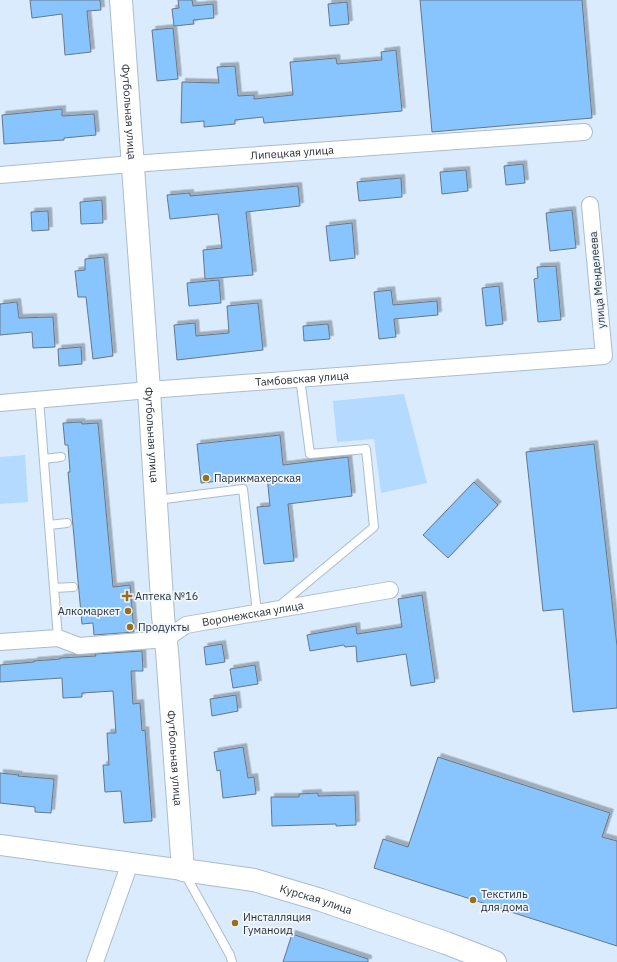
<svg xmlns="http://www.w3.org/2000/svg" width="617" height="962" viewBox="0 0 617 962" font-family="'IBM Plex Sans',sans-serif">
<style>
.green{fill:#b4daff}
.building{fill:#88c4fd;stroke:#677787;filter:url(#shadow)}
.lines{fill:none;stroke-linecap:round;stroke-linejoin:round}
.service-casing{stroke:#abbccd;stroke-width:10}
.minor-casing{stroke:#abbccd;stroke-width:18}
.tertiary-casing{stroke:#abbccd;stroke-width:22}
.secondary-casing{stroke:#abbccd;stroke-width:24}
.service{stroke:#fff;stroke-width:8}
.minor{stroke:#fff;stroke-width:16}
.tertiary{stroke:#fff;stroke-width:20}
.secondary{stroke:#fff;stroke-width:22}
.poi-dot{fill:#996f1c;stroke:#eff6fe;stroke-width:1.5}
.labels{text-anchor:middle;stroke-width:3.5;stroke-linejoin:round;paint-order:stroke}
.street-label{font-size:11px;fill:#272e34;stroke:#eff6fe}
.poi-label{font-size:11px;fill:#272e34;stroke:#eff6fe;text-anchor:start}
</style>
<defs>
<filter id="shadow"><feDropShadow dx="3.5" dy="-3.5" stdDeviation="0" flood-color="#0004"/></filter>
</defs>
<rect width="100%" height="100%" fill="#d9ebfd"/>
<path class="green" d="M 404,394 L 427,483 L 381,493 L 374,439 L 337,442 L 333,401 Z
M 25,455 L 28,502 L 0,504 L 0,457 Z"/>
<path class="building" d="M 30,0 L 100,0 L 101,10 L 87,11 L 91,52 L 65,55 L 62,14 L 32,18 Z
M 178,0 L 192,0 L 193,6 L 213,4 L 214,18 L 193,20 L 194,24 L 174,26 L 172,9 L 179,8 Z
M 420,0 L 582,0 L 592,118 L 432,132 Z
M 347,2 L 349,24 L 330,26 L 328,4 Z
M 173,28 L 178,79 L 157,81 L 152,30 Z
M 396,50 L 402,111 L 264,123 L 263,117 L 235,120 L 235,124 L 204,127 L 204,121 L 181,123 L 182,82 L 219,83 L 217,67 L 235,66 L 238,96 L 254,95 L 254,99 L 293,95 L 290,62 L 336,58 L 337,64 L 382,60 L 381,52 Z
M 62,109 L 62,116 L 94,114 L 96,135 L 64,138 L 64,140 L 4,144 L 2,115 Z
M 523,164 L 525,183 L 506,185 L 504,166 Z
M 466,170 L 468,191 L 442,194 L 440,172 Z
M 401,178 L 402,197 L 359,201 L 357,182 Z
M 298,186 L 300,206 L 246,212 L 253,275 L 205,279 L 203,250 L 222,248 L 218,214 L 170,219 L 167,195 L 190,193 L 190,196 Z
M 102,200 L 103,223 L 81,224 L 80,202 Z
M 572,210 L 576,248 L 550,251 L 546,213 Z
M 48,211 L 49,230 L 32,231 L 31,212 Z
M 352,223 L 355,258 L 330,261 L 326,226 Z
M 104,257 L 113,356 L 93,359 L 86,297 L 78,297 L 75,271 L 85,270 L 85,259 Z
M 556,266 L 561,320 L 538,322 L 534,279 L 538,278 L 537,267 Z
M 219,280 L 221,303 L 189,306 L 187,283 Z
M 499,286 L 503,324 L 486,326 L 482,288 Z
M 391,290 L 393,305 L 437,301 L 438,315 L 394,319 L 396,337 L 379,339 L 374,292 Z
M 17,302 L 19,318 L 53,317 L 55,347 L 33,348 L 32,332 L 0,335 L 0,304 Z
M 258,303 L 263,350 L 177,360 L 174,325 L 195,323 L 196,336 L 229,333 L 227,306 Z
M 328,324 L 330,339 L 304,341 L 303,326 Z
M 81,347 L 82,364 L 59,366 L 58,349 Z
M 81,422 L 82,424 L 98,423 L 113,587 L 130,585 L 134,632 L 94,635 L 93,623 L 82,624 L 68,472 L 70,472 L 68,445 L 65,445 L 63,423 Z
M 280,435 L 283,465 L 348,457 L 352,496 L 288,504 L 294,561 L 264,564 L 257,507 L 270,506 L 267,476 L 201,483 L 197,444 Z
M 594,444 L 617,646 L 617,708 L 573,712 L 563,609 L 543,611 L 526,452 Z
M 474,482 L 498,505 L 448,558 L 423,535 Z
M 422,595 L 435,682 L 411,686 L 406,654 L 357,662 L 356,646 L 345,647 L 344,645 L 310,651 L 307,635 L 356,626 L 357,634 L 402,627 L 398,599 Z
M 222,644 L 225,662 L 206,665 L 204,647 Z
M 142,651 L 143,671 L 131,671 L 133,704 L 140,703 L 142,731 L 145,730 L 152,821 L 124,823 L 121,791 L 105,792 L 103,765 L 109,765 L 107,733 L 116,733 L 113,691 L 82,693 L 82,697 L 63,698 L 62,678 L 0,682 L 0,665 L 34,662 L 34,661 L 60,659 L 60,658 L 96,656 L 95,654 Z
M 255,665 L 258,684 L 233,688 L 230,669 Z
M 236,695 L 238,711 L 212,716 L 210,699 Z
M 243,747 L 248,778 L 254,777 L 256,794 L 223,798 L 220,770 L 217,771 L 214,752 Z
M 438,757 L 610,813 L 602,837 L 617,841 L 617,946 L 374,868 L 383,839 L 408,847 Z
M 0,773 L 19,775 L 18,776 L 54,779 L 51,813 L 35,812 L 35,807 L 0,803 Z
M 318,793 L 318,796 L 355,795 L 356,825 L 336,826 L 336,824 L 272,826 L 271,797 L 299,797 L 299,794 Z
M 292,934 L 368,959 L 368,962 L 283,962 Z"/>
<g class="lines">
<g class="service-casing">
<path id="service" d="M 39,399 L 58,638
M 44,459 L 61,457
M 157,500 L 243,489 L 257,613
M 49,525 L 67,523
M 54,588 L 73,587
M 279,606 L 374,527 L 366,449 L 310,454 L 300,378
M 185,874 L 230,955 L 232,962"/>
</g>
<g class="minor-casing">
<g id="minor">
<path id="s1" d="M 0,175 L 132,164 L 584,132"/>
<path id="s2" d="M 0,403 L 149,390 L 604,356 L 590,205"/>
<path id="s3" d="M 0,642 L 58,638 L 79,646 L 166,639 L 186,625 L 390,590"/>
<path d="M 95,962 L 130,863"/>
</g>
</g>
<g class="tertiary-casing">
<path id="tertiary" d="M 0,845 L 183,870"/>
</g>
<g class="secondary-casing">
<g id="secondary">
<path id="s4" d="M 121,0 L 149,390 L 163,616 L 167,651 L 183,870 L 254,880 L 321,900 L 446,943 L 495,962"/>
</g>
</g>
<use href="#service" class="service"/>
<use href="#minor" class="minor"/>
<use href="#tertiary" class="tertiary"/>
<use href="#secondary" class="secondary"/>
</g>
<g class="poi-dot">
<circle cx="206" cy="478" r="4"/>
<path d="M125 590h4v4h4v4h-4v4h-4v-4h-4v-4h4z"/>
<circle cx="128" cy="611" r="4"/>
<circle cx="130" cy="627" r="4"/>
<circle cx="473" cy="900" r="4"/>
<circle cx="235" cy="923" r="4"/>
</g>
<g class="labels">
<g class="street-label">
<text dy="4" stroke="none"><textPath href="#s4" startOffset="112">Футбольная улица</textPath></text>
<text dy="4" stroke="none"><textPath href="#s1" startOffset="293">Липецкая улица</textPath></text>
<text transform="translate(597 280) rotate(-95)" y="4">улица Менделеева</text>
<text dy="4" stroke="none"><textPath href="#s2" startOffset="303">Тамбовская улица</textPath></text>
<text dy="4" stroke="none"><textPath href="#s4" startOffset="436">Футбольная улица</textPath></text>
<text dy="4" stroke="none"><textPath href="#s3" startOffset="260">Воронежская улица</textPath></text>
<text dy="4" stroke="none"><textPath href="#s4" startOffset="760">Футбольная улица</textPath></text>
<text dy="4" stroke="none"><textPath href="#s4" startOffset="1009">Курская улица</textPath></text>
</g>
<g class="poi-label">
<text x="214" y="482">Парикмахерская</text>
<text x="135" y="600">Аптека №16</text>
<text x="120" y="615" text-anchor="end">Алкомаркет</text>
<text x="138" y="631">Продукты</text>
<text x="481" y="898">Текстиль<tspan x="481" dy="13">для дома</tspan></text>
<text x="243" y="921">Инсталляция<tspan x="243" dy="13">Гуманоид</tspan></text>
</g>
</g>
</svg>
